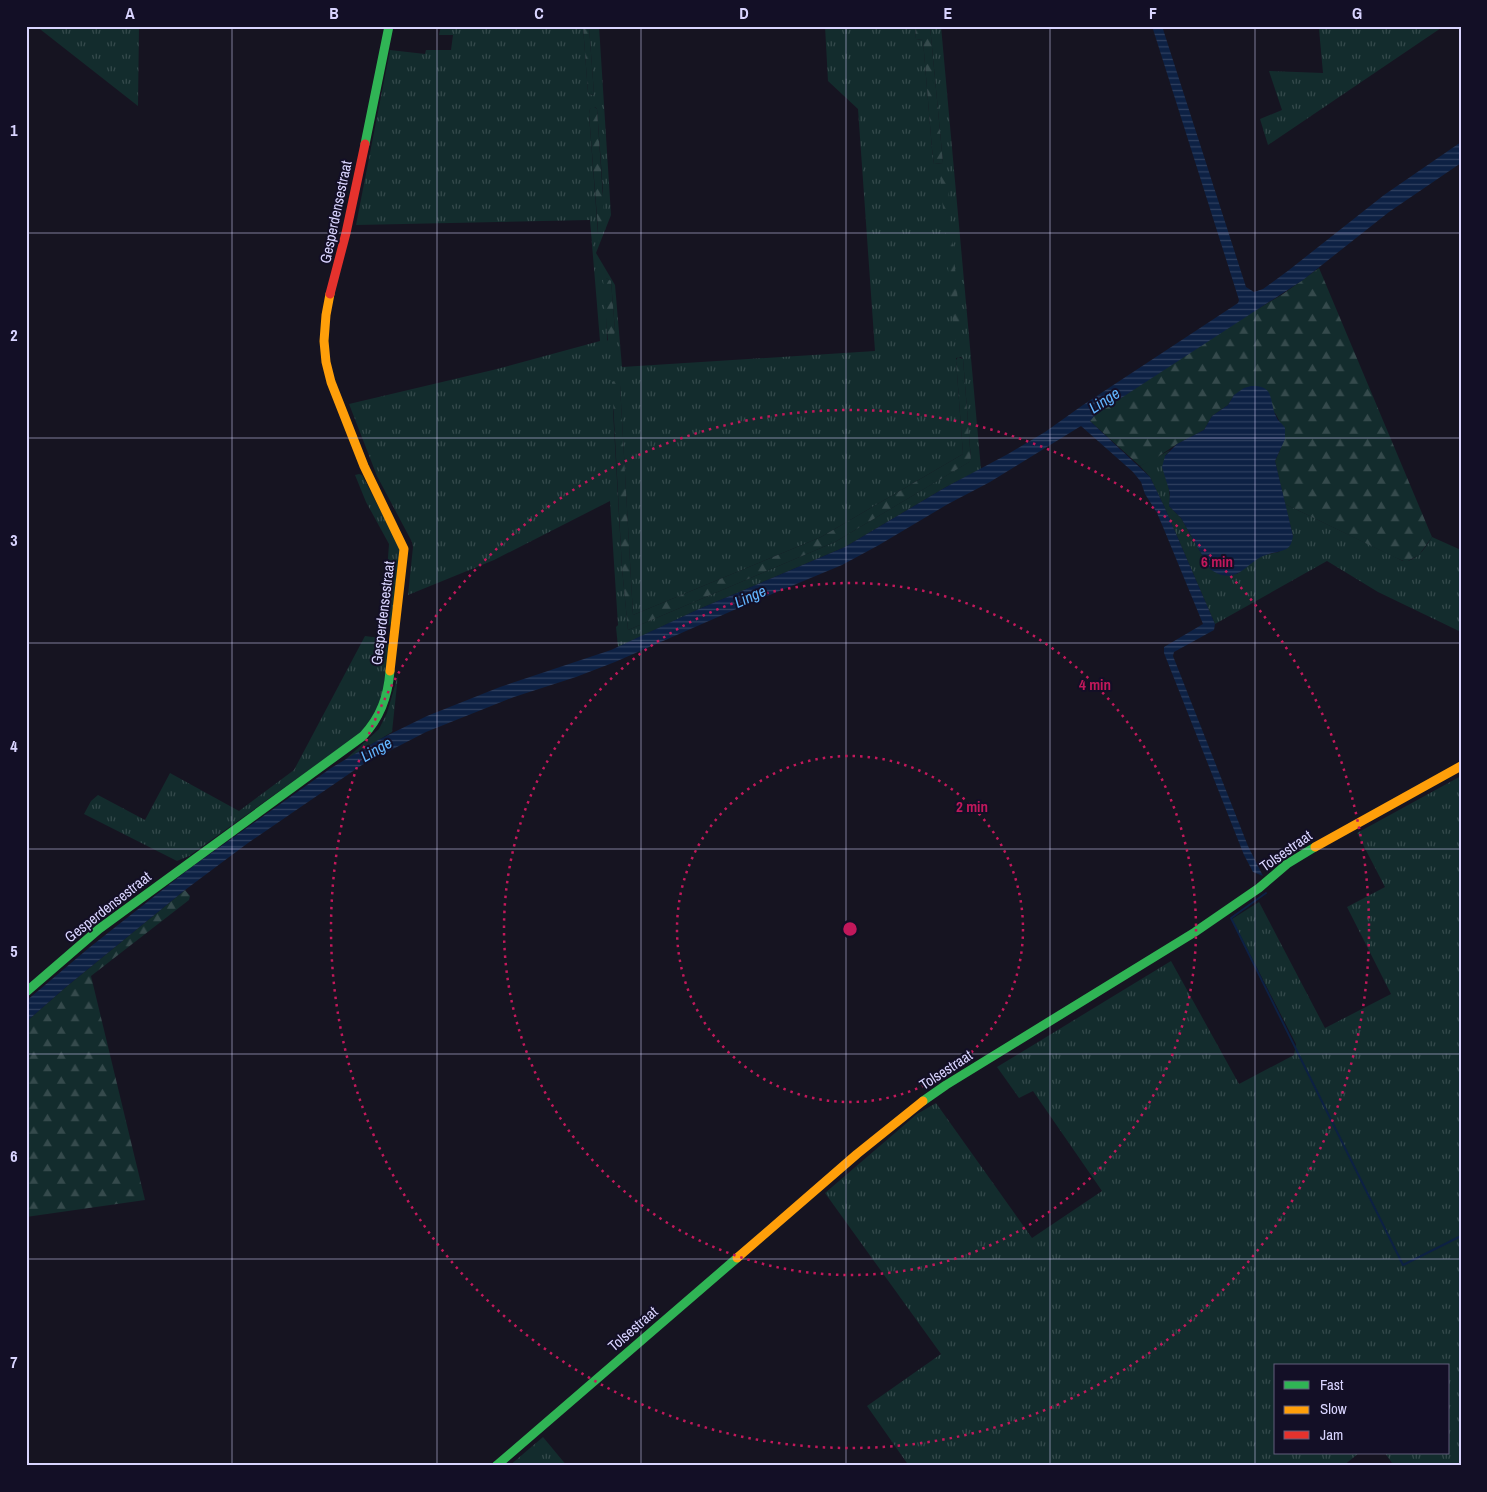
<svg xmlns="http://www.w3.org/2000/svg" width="1487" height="1492" viewBox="0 0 1487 1492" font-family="'Archivo Narrow',sans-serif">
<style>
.grass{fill:url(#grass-tufts);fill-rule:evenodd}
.forest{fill:url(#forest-firs)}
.water{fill:url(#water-rules)}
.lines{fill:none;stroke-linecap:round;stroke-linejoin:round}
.stream{stroke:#0d2144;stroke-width:2}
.street{stroke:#4a4962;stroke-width:6}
.fast{stroke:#30b455;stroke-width:9}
.slow{stroke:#ff9f0a;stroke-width:9}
.jam{stroke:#e5322d;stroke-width:9}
.grid{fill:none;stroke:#d9d4ff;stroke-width:1;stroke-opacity:0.55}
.ring{fill:none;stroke:#c2185b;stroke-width:2.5;stroke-dasharray:2.5 5}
.labels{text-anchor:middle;stroke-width:4;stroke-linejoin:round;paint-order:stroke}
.street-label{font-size:15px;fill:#d9d4ff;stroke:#130f26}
.water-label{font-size:16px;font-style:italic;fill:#62b6ff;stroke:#130f26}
.centre{fill:#c2185b;stroke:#130f26;stroke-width:2.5}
.ring-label{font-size:15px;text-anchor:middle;font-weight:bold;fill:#c2185b;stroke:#130f26;stroke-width:4;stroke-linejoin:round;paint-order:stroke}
.neatline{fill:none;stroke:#d9d4ff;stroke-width:2}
.grid-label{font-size:16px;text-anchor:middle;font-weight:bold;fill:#d9d4ff}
</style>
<defs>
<pattern id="grass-tufts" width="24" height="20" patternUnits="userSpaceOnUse" patternTransform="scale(1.25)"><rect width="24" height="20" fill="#132c2d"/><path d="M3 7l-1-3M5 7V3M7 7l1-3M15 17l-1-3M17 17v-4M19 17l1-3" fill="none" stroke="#354a4c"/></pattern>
<pattern id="forest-firs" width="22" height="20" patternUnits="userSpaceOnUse" patternTransform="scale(1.25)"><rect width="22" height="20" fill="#132c2d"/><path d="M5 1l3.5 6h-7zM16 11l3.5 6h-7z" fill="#354a4c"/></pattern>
<pattern id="water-rules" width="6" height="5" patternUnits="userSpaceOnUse" patternTransform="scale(1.25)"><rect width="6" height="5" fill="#0d2144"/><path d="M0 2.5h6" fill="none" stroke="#304060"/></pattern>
</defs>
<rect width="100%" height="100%" fill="#161421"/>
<path class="grass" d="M 36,26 L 139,26 L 138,106 Z
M 441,26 L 583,26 L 588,93 L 592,95 L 594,94 L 589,26 L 599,26 L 611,215 L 596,253 L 615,285 L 622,367 L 875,351 L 858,109 L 828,81 L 825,26 L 915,26 L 916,39 L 923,40 L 932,149 L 934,164 L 943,163 L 930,26 L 941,26 L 981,469 L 946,487 L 845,547 L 699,609 L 618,647 L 616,627 L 618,625 L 610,501 L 494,560 L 408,595 L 413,547 L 412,542 L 377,476 L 349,404 L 497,369 L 600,341 L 590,220 L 356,225 L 390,50 L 425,54 L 426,50 L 451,50 L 453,35 L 439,35 ZM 595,107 L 597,109 L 603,191 L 598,234 L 589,114 L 590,109 ZM 606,278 L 611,281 L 615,331 L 607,341 ZM 961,357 L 963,359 L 971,460 L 969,462 L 835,542 L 628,630 L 622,568 L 613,411 L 620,385 L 633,615 L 821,537 L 963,454 L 956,360 L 956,358 Z
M 1378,26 L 1444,26 L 1268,145 L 1260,119 L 1282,110 L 1269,71 L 1323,73 L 1319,29 L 1352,29 Z
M 1170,450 L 1165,456 L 1170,499 L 1169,506 L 1181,518 L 1210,569 L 1237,574 L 1254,560 L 1264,555 L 1279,552 L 1293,536 L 1285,504 L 1403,561 C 1417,562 1425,548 1432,537 L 1461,550 L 1461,632 L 1378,592 L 1327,561 L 1215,624 L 1164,506 L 1150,477 L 1140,466 Z
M 359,474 L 362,475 L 400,548 L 401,560 L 392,622 L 389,625 L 382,627 L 383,626 L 389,544 L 366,502 L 355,475 Z
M 365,636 L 381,638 L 391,643 L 384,693 L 377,714 L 366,729 L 189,856 L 177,861 L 84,814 L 91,801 L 98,795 L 145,820 L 170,773 L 239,811 L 294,770 Z
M 398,675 L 392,732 L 345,760 L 379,729 L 387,713 Z
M 1461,776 L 1461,1466 L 1394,1466 L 1385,1453 L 1448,1453 L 1448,1366 L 1276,1366 L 1276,1453 L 1359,1453 L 1343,1466 L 909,1466 L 867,1406 L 941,1354 L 825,1193 L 917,1114 L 936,1103 L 1032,1238 L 1102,1191 L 1033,1091 L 1019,1098 L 997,1067 L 1171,961 L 1239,1084 L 1294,1055 L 1296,1044 L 1232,919 L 1259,902 L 1325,1028 L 1391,994 L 1347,907 L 1385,887 L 1357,833 Z
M 543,1437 L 567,1466 L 509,1466 Z"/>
<path class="forest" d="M 583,26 L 589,26 L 594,94 L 592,95 L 588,93 Z
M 915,26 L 930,26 L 943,163 L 934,164 L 932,149 L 923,40 L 916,39 Z
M 593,106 L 597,109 L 605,228 L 599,242 L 589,114 L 590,109 Z
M 940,175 L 946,175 L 947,177 L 961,336 L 956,340 L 954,336 Z
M 1319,268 L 1432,537 L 1419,555 L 1406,562 L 1394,557 L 1285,504 L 1275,461 L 1281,448 L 1279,420 L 1275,413 L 1234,395 L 1228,405 L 1212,416 L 1204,430 L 1177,444 L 1153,460 L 1140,466 L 1090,421 L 1095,415 L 1233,324 L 1283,294 Z
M 606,278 L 611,281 L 615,331 L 613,339 L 608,342 L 603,279 Z
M 958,357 L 963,359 L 971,461 L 835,542 L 628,630 L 622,568 L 612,382 L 614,381 L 620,381 L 620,385 L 633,615 L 821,537 L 963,454 L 956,360 Z
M 185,890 L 190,896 L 189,900 L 91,976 L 145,1200 L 26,1217 L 26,1022 L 66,987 Z"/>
<path class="water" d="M 1152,26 L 1162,26 L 1246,287 L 1254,292 L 1263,289 L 1289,270 L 1384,195 L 1461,142 L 1461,163 L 1389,212 L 1303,280 L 1095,415 L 1090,421 L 1150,477 L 1164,506 L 1215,624 L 1214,630 L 1174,652 L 1173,656 L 1248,846 L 1263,876 L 1253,872 L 1244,855 L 1164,653 L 1164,647 L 1203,624 L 1163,527 L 1157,513 L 1145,494 L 1141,482 L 1133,472 L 1081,426 L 990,482 L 948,504 L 879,545 L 842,565 L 734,610 L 615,662 L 576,677 L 514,697 L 426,732 L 362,765 L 248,843 L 185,890 L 66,987 L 26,1022 L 26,1001 L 90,947 L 189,869 L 331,768 L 380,739 L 427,716 L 500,687 L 611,650 L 699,609 L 845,547 L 946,487 L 1008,454 L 1045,432 L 1083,405 L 1238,303 L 1239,300 Z
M 1251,386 C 1277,385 1268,403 1277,418 C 1278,421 1283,424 1285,428 L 1285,439 L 1275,461 L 1293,536 C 1292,540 1292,543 1289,547 C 1282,553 1271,552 1263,556 C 1253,560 1246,570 1236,574 C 1227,578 1218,575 1210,569 L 1181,518 L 1169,506 L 1170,493 L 1162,467 L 1165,456 L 1177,444 L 1204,430 L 1212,416 L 1228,405 L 1234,395 L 1244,388 Z"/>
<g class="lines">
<path class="stream" d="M 1266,893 L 1231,918 L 1403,1265 L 1461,1236"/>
<path class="street" d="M 1328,26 L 1341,26"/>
<path class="fast" d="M 365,144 L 389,26
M 26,992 L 99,929 L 363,736 C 381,717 388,696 390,671
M 923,1101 L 946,1085 L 1195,932 L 1259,888 L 1287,864 L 1315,847
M 496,1466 L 737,1258"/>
<path class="slow" d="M 330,294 L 326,315 L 324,341 L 326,362 L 331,382 L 364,466 L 404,549 L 390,671
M 1315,847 L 1461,766
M 737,1258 L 857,1154 L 923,1101"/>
<path class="jam" d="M 330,294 L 346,233 L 365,144"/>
</g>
<path class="grid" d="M 232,26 L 232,1466M 437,26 L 437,1466M 641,26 L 641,1466M 846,26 L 846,1466M 1050,26 L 1050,1466M 1255,26 L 1255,1466M 26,233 L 1461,233M 26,438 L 1461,438M 26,643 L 1461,643M 26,849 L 1461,849M 26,1054 L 1461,1054M 26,1259 L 1461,1259"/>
<g class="ring">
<circle cx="850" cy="929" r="173"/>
<circle cx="850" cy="929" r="346"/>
<circle cx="850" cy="929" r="519"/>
</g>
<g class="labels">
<g class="street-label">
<text transform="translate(336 212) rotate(-78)" y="5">Gesperdensestraat</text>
<text transform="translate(383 613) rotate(-83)" y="5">Gesperdensestraat</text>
<text transform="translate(1286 851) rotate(-35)" y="5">Tolsestraat</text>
<text transform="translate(108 907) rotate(-38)" y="5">Gesperdensestraat</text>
<text transform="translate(946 1070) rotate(-33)" y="5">Tolsestraat</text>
<text transform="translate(633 1329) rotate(-41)" y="5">Tolsestraat</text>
</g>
<g class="water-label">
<text transform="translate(1104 400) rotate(-33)" y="6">Linge</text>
<text transform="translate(750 596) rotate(-24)" y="6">Linge</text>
<text transform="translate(376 749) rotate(-30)" y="6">Linge</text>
</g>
</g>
<circle cx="850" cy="929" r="8" class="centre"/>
<g class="ring-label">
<text x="1217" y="567">6 min</text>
<text x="1095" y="690">4 min</text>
<text x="972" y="812">2 min</text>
</g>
<rect width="1487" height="1492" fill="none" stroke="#130f26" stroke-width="55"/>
<rect x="1274" y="1364" width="175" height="90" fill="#130f26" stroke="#625e7d"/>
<rect x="1284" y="1381" width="25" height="8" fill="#30b455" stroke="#625e7d"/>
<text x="1320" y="1390" font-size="15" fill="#d9d4ff">Fast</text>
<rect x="1284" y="1406" width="25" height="8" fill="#ff9f0a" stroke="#625e7d"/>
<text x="1320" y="1414" font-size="15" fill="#d9d4ff">Slow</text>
<rect x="1284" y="1431" width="25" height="8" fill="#e5322d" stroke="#625e7d"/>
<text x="1320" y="1440" font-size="15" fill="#d9d4ff">Jam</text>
<rect x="28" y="28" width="1432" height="1436" class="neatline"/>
<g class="grid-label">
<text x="130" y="19">A</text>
<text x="334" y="19">B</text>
<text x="539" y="19">C</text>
<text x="744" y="19">D</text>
<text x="948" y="19">E</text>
<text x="1153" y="19">F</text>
<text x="1357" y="19">G</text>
<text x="14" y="136">1</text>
<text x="14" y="341">2</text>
<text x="14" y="546">3</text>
<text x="14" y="752">4</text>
<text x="14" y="957">5</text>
<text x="14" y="1162">6</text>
<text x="14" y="1368">7</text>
</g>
</svg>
